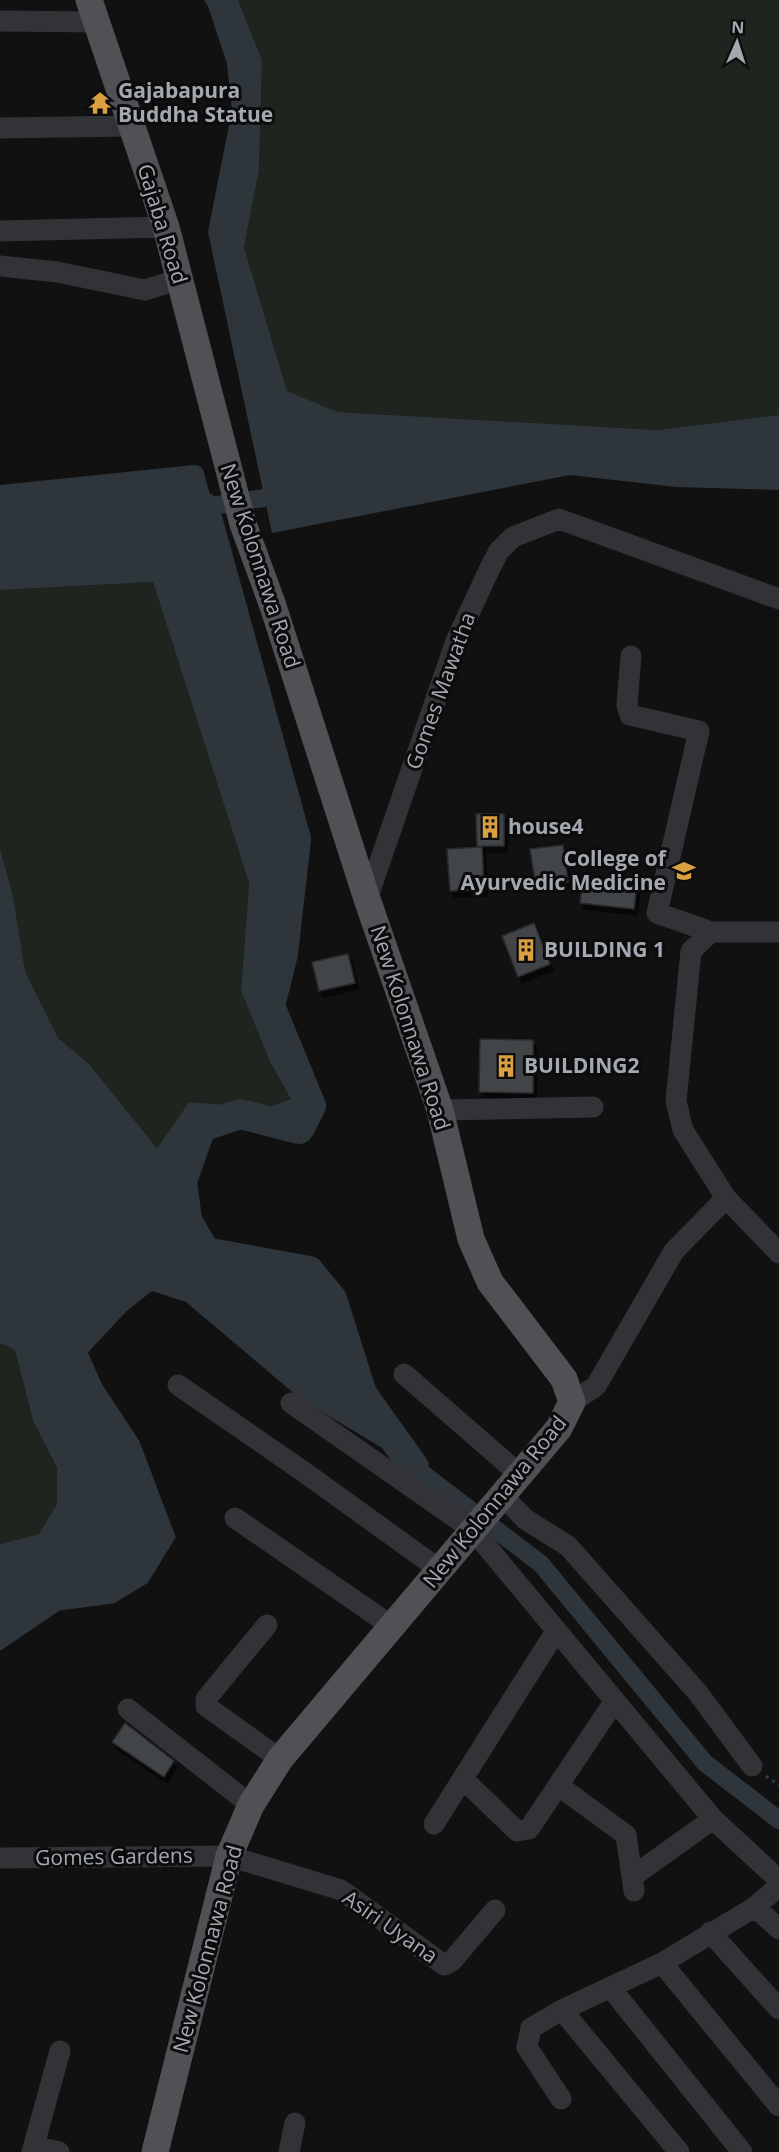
<svg xmlns="http://www.w3.org/2000/svg" width="779" height="2152" viewBox="0 0 779 2152" font-family="'Open Sans',sans-serif">
<style>
.green{fill:#1e241e}
.water{fill:#2e363b}
.lines{fill:none;stroke-linecap:round;stroke-linejoin:round}
.stream{stroke:#2e363b;stroke-width:5}
.canal{stroke:#2e363b;stroke-width:18}
.river{stroke:#2e363b;stroke-width:30}
.building{fill:#434447;stroke:#2b2b2e;stroke-width:1.5;filter:url(#shadow)}
.path{stroke:#393a3e;stroke-width:3;stroke-dasharray:3 4.5;stroke-linecap:butt}
.minor{stroke:#333337;stroke-width:21}
.major{stroke:#4f5155;stroke-width:27}
.labels{text-anchor:middle;stroke-width:6;stroke-linejoin:round;paint-order:stroke}
.poi-label{font-size:21px;font-weight:bold;fill:#a4a9b1;stroke:#0c0c0d;text-anchor:start}
.street-label{font-size:21px;fill:#a4a9b1;stroke:#0c0c0d}
</style>
<defs>
<filter id="shadow"><feDropShadow dx="3.5" dy="6" stdDeviation="0" flood-color="#0009"/></filter>
</defs>
<rect width="100%" height="100%" fill="#111112"/>
<path class="green" d="M 238,0 L 779,0 L 779,415 L 657,430 L 338,412 L 287,391 L 244,247 L 259,170 L 262,60 Z
M 153,582 L 249,883 L 241,991 L 270,1062 L 292,1099 L 266,1108 L 189,1102 L 157,1148 L 89,1064 L 58,1038 L 25,971 L 13,896 L 0,848 L 0,590 Z
M 0,1343 L 15,1350 L 33,1421 L 57,1469 L 57,1505 L 39,1534 L 0,1544 Z"/>
<path class="water" d="M 204,0 L 238,0 L 262,60 L 259,170 L 244,247 L 287,391 L 338,412 L 657,430 L 779,415 L 779,490 L 676,487 L 570,475 L 272,533 L 208,232 L 232,110 L 227,64 L 208,6 Z
M 195,474 L 296,839 L 283,954 L 270,1006 L 311,1106 L 299,1129 L 240,1114 L 201,1127 L 182,1181 L 187,1220 L 205,1252 L 309,1271 L 332,1299 L 362,1394 L 414,1467 L 302,1400 L 186,1302 L 152,1291 L 123,1314 L 85,1352 L 100,1386 L 137,1442 L 173,1537 L 146,1581 L 113,1601 L 59,1608 L 0,1648 L 0,1544 L 39,1534 L 57,1504 L 57,1468 L 33,1421 L 15,1350 L 0,1343 L 0,848 L 13,896 L 25,971 L 58,1038 L 89,1064 L 157,1148 L 189,1102 L 266,1108 L 291,1099 L 270,1062 L 241,991 L 249,883 L 153,582 L 0,590 L 0,494 Z"/>
<g class="lines">
<path class="stream" d="M 0,1648 L 59,1608 L 113,1601 L 146,1581 L 173,1537 L 137,1442 L 100,1386 L 85,1352 L 125,1309"/>
<path class="canal" d="M 0,494 L 195,474 L 204,507 L 264,498 L 284,487
M 414,1467 L 541,1564 L 705,1763 L 779,1820"/>
<path class="river" d="M 204,507 L 296,839 L 283,954 L 270,1006 L 311,1106 L 299,1129 L 240,1114 L 201,1127 L 182,1181 L 187,1220 L 205,1252 L 309,1271 L 332,1299 L 362,1394 L 414,1467"/>
</g>
<path class="building" d="M 476,814 L 504,814 L 504,846 L 477,846 Z
M 563,845 L 568,882 L 536,887 L 530,849 Z
M 482,847 L 484,890 L 450,891 L 447,849 Z
M 583,877 L 637,883 L 634,909 L 580,903 Z
M 534,923 L 550,964 L 518,977 L 502,936 Z
M 348,954 L 355,983 L 319,991 L 312,962 Z
M 480,1039 L 533,1040 L 533,1093 L 479,1092 Z
M 125,1723 L 174,1761 L 164,1777 L 112,1742 Z"/>
<g class="lines">
<path class="path" d="M 766,1776 L 779,1785"/>
<path class="minor" d="M 0,21 L 97,22
M 0,128 L 132,126
M 0,231 L 166,227
M 0,266 L 57,272 L 145,290 L 180,279
M 631,656 L 627,705 L 630,715 L 699,731 L 657,913 L 711,932
M 367,899 L 456,641 L 490,568 L 499,551 L 513,537 L 559,519 L 779,599
M 779,932 L 711,932 L 691,951 L 676,1101 L 683,1130 L 726,1198 L 779,1253
M 440,1110 L 593,1107
M 404,1374 L 519,1474
M 178,1385 L 304,1472 L 440,1570
M 572,1402 L 596,1386 L 674,1251 L 726,1198
M 291,1403 L 473,1530 L 713,1819 L 779,1880
M 502,1495 L 525,1519 L 568,1546 L 698,1693 L 752,1766
M 235,1518 L 393,1627
M 267,1625 L 206,1699 L 206,1706 L 280,1759
M 128,1709 L 251,1805
M 463,1779 L 517,1831 L 529,1829 L 614,1702
M 559,1786 L 626,1835 L 634,1891
M 434,1824 L 556,1631
M 0,1858 L 229,1856 L 341,1890 L 444,1965 L 452,1961 L 495,1910
M 632,1877 L 713,1819
M 755,1907 L 779,1929
M 710,1932 L 779,2009
M 662,1963 L 779,2106
M 610,1987 L 742,2152
M 562,2010 L 679,2152
M 561,2099 L 527,2047 L 531,2028 L 562,2010 L 662,1963 L 755,1907 L 779,1886
M 34,2146 L 59,2152
M 32,2152 L 60,2051
M 289,2152 L 295,2123"/>
<path class="major" d="M 89,0 L 166,227 L 243,524 L 273,606 L 367,899 L 440,1110 L 471,1239 L 490,1282 L 564,1379 L 572,1402 L 559,1428 L 280,1759 L 251,1805 L 229,1856 L 155,2152"/>
</g>
<defs>
<g id="temple-bare" transform="scale(1.8)"><path d="M0-6L5-2H3V0L6.5 2.5H4V6H1.5V3h-3V6H-4V2.5H-6.5L-3 0V-2H-5Z" fill="#dba141" stroke="#0c0c0d" stroke-width="2.5" paint-order="stroke"/></g>
<g id="building-bare" transform="scale(1.8)"><path d="M-4-6H4V6H1V3H-1V6H-4ZM-2.5-4.3h1.7v1.8h-1.7ZM.8-4.3h1.7v1.8H.8ZM-2.5-1h1.7V.8h-1.7ZM.8-1h1.7V.8H.8Z" fill="#dba141" stroke="#0c0c0d" stroke-width="2.5" paint-order="stroke"/></g>
<g id="school-bare" transform="scale(1.8)"><path d="M0-5L7-2L0 1L-7-2ZM-4 1L0 2.5L4 1V4Q0 6-4 4Z" fill="#dba141" stroke="#0c0c0d" stroke-width="2.5" paint-order="stroke"/></g>
</defs>
<g fill-rule="evenodd">
<use href="#temple-bare" x="100" y="103"/>
<use href="#building-bare" x="490" y="827"/>
<use href="#school-bare" x="684" y="871"/>
<use href="#building-bare" x="526" y="950"/>
<use href="#building-bare" x="506" y="1066"/>
</g>
<g class="labels">
<g class="poi-label">
<text x="118" y="98">Gajabapura<tspan x="118" dy="24">Buddha Statue</tspan></text>
<text x="508" y="834">house4</text>
<text x="666" y="866" text-anchor="end">College of<tspan x="666" dy="24">Ayurvedic Medicine</tspan></text>
<text x="544" y="957">BUILDING 1</text>
<text x="524" y="1073">BUILDING2</text>
</g>
<g class="street-label">
<text transform="translate(162 224) rotate(73)" y="7">Gajaba Road</text>
<text transform="translate(260 566) rotate(72)" y="7">New Kolonnawa Road</text>
<text transform="translate(441 691) rotate(-70)" y="7">Gomes Mawatha</text>
<text transform="translate(410 1028) rotate(72)" y="7">New Kolonnawa Road</text>
<text transform="translate(495 1502) rotate(-51)" y="7">New Kolonnawa Road</text>
<text transform="translate(114 1857) rotate(-1)" y="7">Gomes Gardens</text>
<text transform="translate(390 1927) rotate(35)" y="7">Asiri Uyana</text>
<text transform="translate(208 1949) rotate(-75)" y="7">New Kolonnawa Road</text>
</g>
</g>
<g transform="translate(737 42) rotate(3)" stroke="#0c0c0d" stroke-width="4.5" paint-order="stroke">
<path d="M0-4.5L10 22L0 15L-10 22Z" fill="#a4a9b1"/>
<text y="-9" font-size="16" font-weight="bold" text-anchor="middle" fill="#a4a9b1">N</text>
</g>
</svg>
